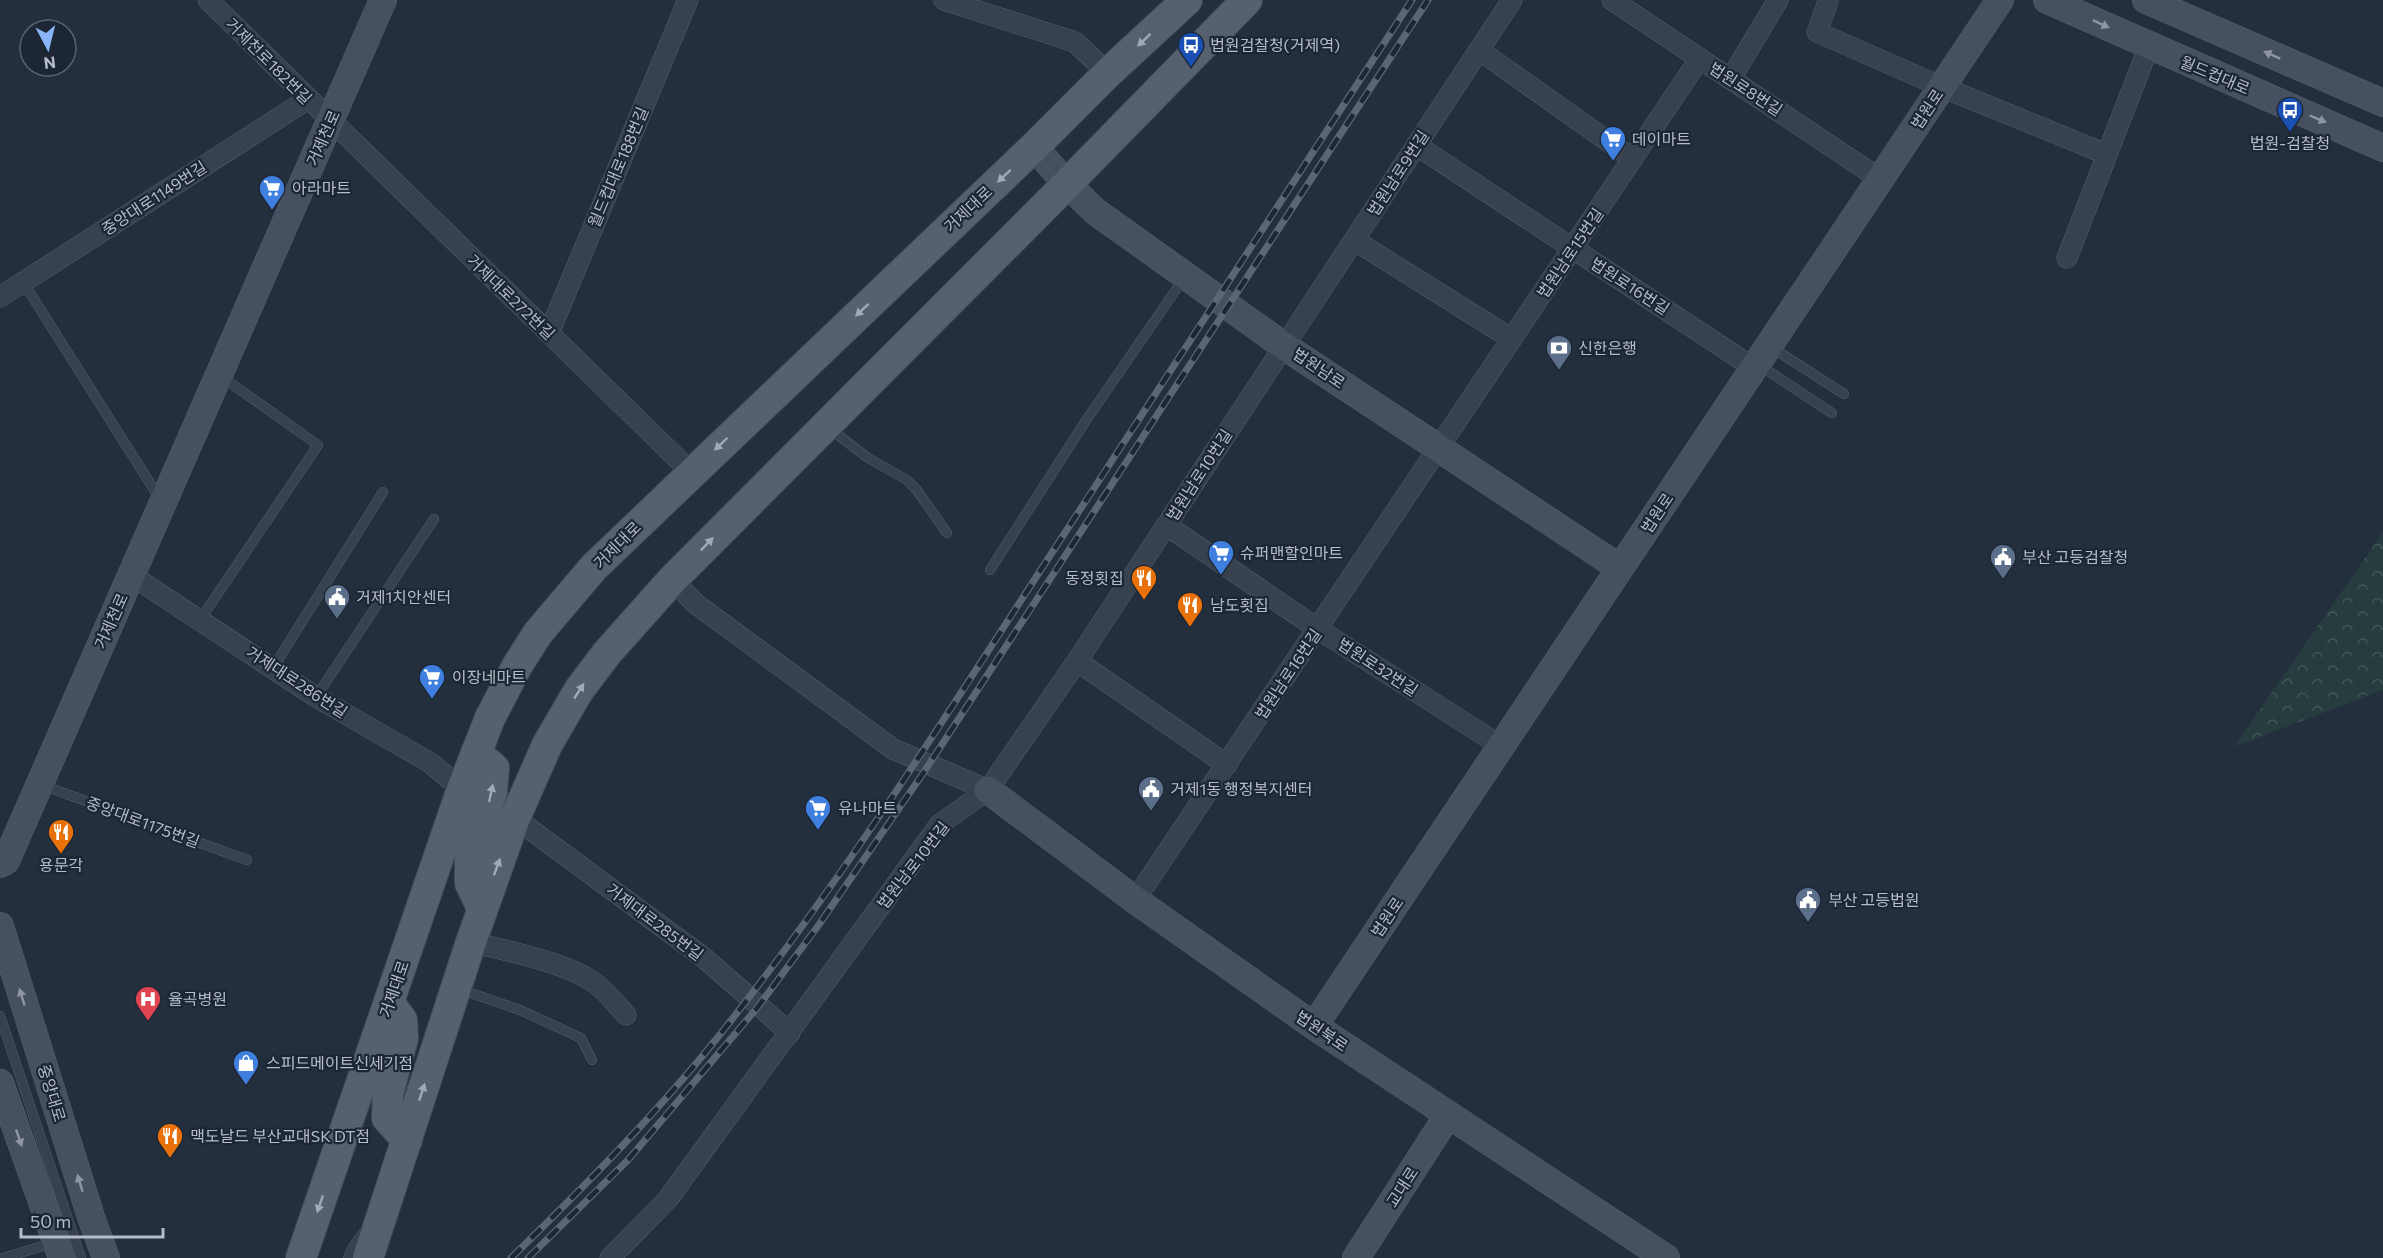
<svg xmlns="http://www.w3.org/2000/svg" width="2383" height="1258" viewBox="0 0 2383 1258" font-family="Commissioner,'Noto Sans KR',sans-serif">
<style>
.forest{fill:url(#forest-crowns)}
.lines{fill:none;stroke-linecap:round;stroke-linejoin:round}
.lane-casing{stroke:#565f6c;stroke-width:10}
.street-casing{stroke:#565f6c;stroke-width:21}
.secondary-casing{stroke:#565f6c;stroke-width:28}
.primary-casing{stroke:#414a57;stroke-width:32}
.lane{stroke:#38414e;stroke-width:9}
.street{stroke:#38414e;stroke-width:20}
.secondary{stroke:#465061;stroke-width:27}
.primary{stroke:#56606e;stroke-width:30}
.rail-casing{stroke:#5a6575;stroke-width:7}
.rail{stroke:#1d2633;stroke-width:4.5;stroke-dasharray:14;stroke-linecap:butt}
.oneway{fill:#8e96a5}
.oneway2{fill:#a1aab7}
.labels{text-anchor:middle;stroke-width:4.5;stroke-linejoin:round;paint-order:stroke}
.poi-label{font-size:16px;fill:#b4bcc9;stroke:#1d2633;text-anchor:start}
.street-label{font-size:16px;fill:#b4bcc9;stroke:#1d2633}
</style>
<defs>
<pattern id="forest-crowns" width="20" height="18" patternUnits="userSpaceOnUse" patternTransform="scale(1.5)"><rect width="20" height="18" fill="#263c3f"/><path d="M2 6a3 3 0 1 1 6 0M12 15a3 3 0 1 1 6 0" fill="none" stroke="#435659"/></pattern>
</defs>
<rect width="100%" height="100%" fill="#242f3e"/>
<path class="forest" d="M 2383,532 L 2383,690 L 2234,747 Z"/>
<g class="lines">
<g class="lane-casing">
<path id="lane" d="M 23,282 L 160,499
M 1771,347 L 1844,394
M 1759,365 L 1832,413
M 829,428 L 868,458 L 907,480 L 916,489 L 947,533
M 990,570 L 1087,419 L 1184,278
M 200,620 L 318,445 L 222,377
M 273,668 L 383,492
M 316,697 L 434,519
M 42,785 L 247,860
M 459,989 L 520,1010 L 581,1038 L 592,1060
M 0,1016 L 81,1258
M 3,1258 L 53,1243
M 348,1258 L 353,1247 L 364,1232"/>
</g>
<g class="street-casing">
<path id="street" d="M 208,0 L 691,472
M 944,0 L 1075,42 L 1108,73
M 1612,0 L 1880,179
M 1828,2 L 1817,32 L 1942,87 L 2106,154
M 1479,50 L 1633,159
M 1731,78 L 1778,0
M 1416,145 L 1754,368
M 1354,240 L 1512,339
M 2067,258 L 2149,46
M 0,297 L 308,99
M 549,333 L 688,0
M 1166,525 L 1318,629 L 1501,746
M 131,575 L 316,697 L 429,762 L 462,789
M 672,580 L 696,604 L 893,749 L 988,790
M 1077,661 L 1227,765
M 515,818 L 703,957 L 790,1033
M 1135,900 L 1700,58
M 471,942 C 504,950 562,962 590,980 C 604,988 615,1003 626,1015
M 610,1258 L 668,1199 L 940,824 L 988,790 L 1077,661 L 1512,0"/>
</g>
<g class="secondary-casing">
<path id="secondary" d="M 2047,0 L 2383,148
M 2146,0 L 2383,103
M 1034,147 L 1067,184 L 1096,212 L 1284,346 L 1620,568
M 988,790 L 1135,900 L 1314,1026 L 1666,1258
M 0,864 L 6,861 L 383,0
M 0,926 L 91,1217 L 106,1258
M 1314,1026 L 2000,0
M 0,1083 L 62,1258
M 1356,1258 L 1448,1115"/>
</g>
<g class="primary-casing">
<path id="primary" d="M 476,753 L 494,768 L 492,792 L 470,859 L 470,883 L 482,908
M 390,1004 L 402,1020 L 403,1038 L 388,1094 L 387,1118 L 407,1140
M 301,1258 L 462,789 L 490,718 L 517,666 L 538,633 L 594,567 L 1034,147 L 1108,73 L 1187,0
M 368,1258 L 471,942 L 515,818 L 547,745 L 579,690 L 607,653 L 672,580 L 1067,184 L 1247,0"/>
</g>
<use href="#lane" class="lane"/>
<use href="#street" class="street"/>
<use href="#secondary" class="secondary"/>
<use href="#primary" class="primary"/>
<g class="rail-casing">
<path id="rail" d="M 511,1258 C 589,1182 666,1104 733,1018 C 845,875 943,721 1042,568 C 1165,379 1289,189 1412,0
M 528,1258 L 628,1160 L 757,1008 L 818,926 L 924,772 L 1428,0"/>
</g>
<use href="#rail" class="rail"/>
</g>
<defs><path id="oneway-solid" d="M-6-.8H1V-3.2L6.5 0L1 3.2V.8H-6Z" transform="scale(1.5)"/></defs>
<g class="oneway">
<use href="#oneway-solid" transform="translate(2101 24) rotate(25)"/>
<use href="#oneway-solid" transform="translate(2272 55) rotate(-156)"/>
<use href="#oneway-solid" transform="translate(2318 119) rotate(23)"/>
<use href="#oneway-solid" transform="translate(22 997) rotate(-107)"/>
<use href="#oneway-solid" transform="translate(19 1138) rotate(71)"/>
<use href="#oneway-solid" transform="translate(80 1183) rotate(-107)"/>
</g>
<g class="oneway2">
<use href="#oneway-solid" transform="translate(1144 40) rotate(137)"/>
<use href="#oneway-solid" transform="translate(1004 176) rotate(137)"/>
<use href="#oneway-solid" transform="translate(862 310) rotate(137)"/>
<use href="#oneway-solid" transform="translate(721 444) rotate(136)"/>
<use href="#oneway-solid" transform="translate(707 544) rotate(-46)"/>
<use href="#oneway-solid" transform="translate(579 691) rotate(-57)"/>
<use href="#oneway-solid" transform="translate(491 793) rotate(-78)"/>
<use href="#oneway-solid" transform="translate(497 867) rotate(-70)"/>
<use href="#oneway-solid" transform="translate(422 1092) rotate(-72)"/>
<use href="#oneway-solid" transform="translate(320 1204) rotate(109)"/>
</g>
<defs>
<g id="bus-pin" transform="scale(1.35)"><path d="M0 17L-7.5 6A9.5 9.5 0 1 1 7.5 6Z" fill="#1a4fb4" stroke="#1d2633"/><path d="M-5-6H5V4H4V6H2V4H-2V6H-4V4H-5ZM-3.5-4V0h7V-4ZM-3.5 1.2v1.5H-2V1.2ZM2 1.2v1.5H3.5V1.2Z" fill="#fff"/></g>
<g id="supermarket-pin" transform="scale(1.35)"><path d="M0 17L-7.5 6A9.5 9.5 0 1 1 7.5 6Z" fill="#3f7fe0" stroke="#1d2633"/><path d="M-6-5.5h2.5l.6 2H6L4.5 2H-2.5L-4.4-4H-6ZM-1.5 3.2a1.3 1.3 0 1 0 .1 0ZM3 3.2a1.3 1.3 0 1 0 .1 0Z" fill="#fff"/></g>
<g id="bank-pin" transform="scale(1.35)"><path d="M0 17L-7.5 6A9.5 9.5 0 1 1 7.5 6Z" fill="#5c6f8a" stroke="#1d2633"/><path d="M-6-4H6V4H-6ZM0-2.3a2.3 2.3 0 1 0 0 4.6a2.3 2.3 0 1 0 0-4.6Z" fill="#fff"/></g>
<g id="civic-pin" transform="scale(1.35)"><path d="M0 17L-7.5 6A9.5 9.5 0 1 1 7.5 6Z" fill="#5c6f8a" stroke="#1d2633"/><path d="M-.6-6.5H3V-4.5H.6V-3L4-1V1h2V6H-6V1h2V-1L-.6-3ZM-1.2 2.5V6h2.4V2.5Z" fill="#fff"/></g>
<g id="restaurant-pin" transform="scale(1.35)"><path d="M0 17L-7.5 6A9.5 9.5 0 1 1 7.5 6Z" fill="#e8710a" stroke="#1d2633"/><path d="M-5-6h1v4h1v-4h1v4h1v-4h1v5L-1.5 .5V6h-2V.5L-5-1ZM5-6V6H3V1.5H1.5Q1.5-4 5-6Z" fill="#fff"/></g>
<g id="hospital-pin" transform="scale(1.35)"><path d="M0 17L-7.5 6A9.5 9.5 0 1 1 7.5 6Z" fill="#e0444e" stroke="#1d2633"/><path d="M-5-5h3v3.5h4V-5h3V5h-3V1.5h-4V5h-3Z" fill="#fff"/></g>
<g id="shop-pin" transform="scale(1.35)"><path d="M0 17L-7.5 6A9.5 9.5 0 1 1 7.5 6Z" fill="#3f7fe0" stroke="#1d2633"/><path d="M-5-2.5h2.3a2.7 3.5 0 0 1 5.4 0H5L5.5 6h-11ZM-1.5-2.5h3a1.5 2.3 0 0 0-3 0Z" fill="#fff"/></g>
</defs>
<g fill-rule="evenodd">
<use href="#bus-pin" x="1191" y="45"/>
<use href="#bus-pin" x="2290" y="110"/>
<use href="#supermarket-pin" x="1613" y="139"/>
<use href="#supermarket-pin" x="272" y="188"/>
<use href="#bank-pin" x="1559" y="348"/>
<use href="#supermarket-pin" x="1221" y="553"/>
<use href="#civic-pin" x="2003" y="557"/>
<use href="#restaurant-pin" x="1144" y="578"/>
<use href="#civic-pin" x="337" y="597"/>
<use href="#restaurant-pin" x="1190" y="605"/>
<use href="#supermarket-pin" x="432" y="677"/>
<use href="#civic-pin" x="1151" y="789"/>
<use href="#supermarket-pin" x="818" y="808"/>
<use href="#restaurant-pin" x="61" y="832"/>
<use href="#civic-pin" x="1808" y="900"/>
<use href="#hospital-pin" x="148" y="999"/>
<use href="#shop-pin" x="246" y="1063"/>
<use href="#restaurant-pin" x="170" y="1136"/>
</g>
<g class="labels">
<g class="poi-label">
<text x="1210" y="51">법원검찰청(거제역)</text>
<text x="1632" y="145">데이마트</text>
<text x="2290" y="149" text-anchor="middle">법원-검찰청</text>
<text x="292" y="194">아라마트</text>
<text x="1578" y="354">신한은행</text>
<text x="1240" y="559">슈퍼맨할인마트</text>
<text x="2022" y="563">부산 고등검찰청</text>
<text x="1124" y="584" text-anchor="end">동정횟집</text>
<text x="356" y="603">거제1치안센터</text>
<text x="1210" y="611">남도횟집</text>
<text x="452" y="683">이장네마트</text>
<text x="1170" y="795">거제1동 행정복지센터</text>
<text x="838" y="814">유나마트</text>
<text x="61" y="871" text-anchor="middle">용문각</text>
<text x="1828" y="906">부산 고등법원</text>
<text x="168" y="1005">율곡병원</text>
<text x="266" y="1069">스피드메이트신세기점</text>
<text x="190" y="1142">맥도날드 부산교대SK DT점</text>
</g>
<g class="street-label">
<text transform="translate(269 61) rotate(45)" y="6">거제천로182번길</text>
<text transform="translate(2215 75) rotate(23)" y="6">월드컵대로</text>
<text transform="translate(1746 89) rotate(33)" y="6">법원로8번길</text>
<text transform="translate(1927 109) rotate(-56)" y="6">법원로</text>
<text transform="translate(323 138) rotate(-66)" y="6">거제천로</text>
<text transform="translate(618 167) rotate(-67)" y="6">월드컵대로188번길</text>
<text transform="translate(1398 173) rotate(-57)" y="6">법원남로9번길</text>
<text transform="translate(154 198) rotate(-33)" y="6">중앙대로1149번길</text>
<text transform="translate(968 209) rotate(-43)" y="6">거제대로</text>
<text transform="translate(1570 253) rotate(-56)" y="6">법원남로15번길</text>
<text transform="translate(1630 286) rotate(33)" y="6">법원로16번길</text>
<text transform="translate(511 297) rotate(44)" y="6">거제대로272번길</text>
<text transform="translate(1319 368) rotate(34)" y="6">법원남로</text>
<text transform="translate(1199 475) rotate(-57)" y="6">법원남로10번길</text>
<text transform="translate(1657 513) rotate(-56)" y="6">법원로</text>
<text transform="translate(617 545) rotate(-45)" y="6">거제대로</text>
<text transform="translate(111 621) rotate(-66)" y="6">거제천로</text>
<text transform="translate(1378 667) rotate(33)" y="6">법원로32번길</text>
<text transform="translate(1288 674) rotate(-56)" y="6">법원남로16번길</text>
<text transform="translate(297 682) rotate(33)" y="6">거제대로286번길</text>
<text transform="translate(143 822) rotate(20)" y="6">중앙대로1175번길</text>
<text transform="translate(913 865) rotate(-52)" y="6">법원남로10번길</text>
<text transform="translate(1387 917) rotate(-56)" y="6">법원로</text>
<text transform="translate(655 922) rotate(37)" y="6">거제대로285번길</text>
<text transform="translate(394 989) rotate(-71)" y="6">거제대로</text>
<text transform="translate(1322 1031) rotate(34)" y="6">법원북로</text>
<text transform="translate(52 1093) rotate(73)" y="6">중앙대로</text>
<text transform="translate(1402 1187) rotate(-57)" y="6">교대로</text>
</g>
</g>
<g transform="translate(48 48) rotate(173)"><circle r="28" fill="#1d2633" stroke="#59626f" stroke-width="1.5"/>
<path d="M0-4.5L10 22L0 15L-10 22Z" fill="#8ab4f8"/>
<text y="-9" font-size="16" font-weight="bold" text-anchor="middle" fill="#b4bcc9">N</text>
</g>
<path d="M21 1228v9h142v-9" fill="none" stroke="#b4bcc9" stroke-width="3"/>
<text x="30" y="1228" font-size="18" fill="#b4bcc9" stroke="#1d2633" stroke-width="4.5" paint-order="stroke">50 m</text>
</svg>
